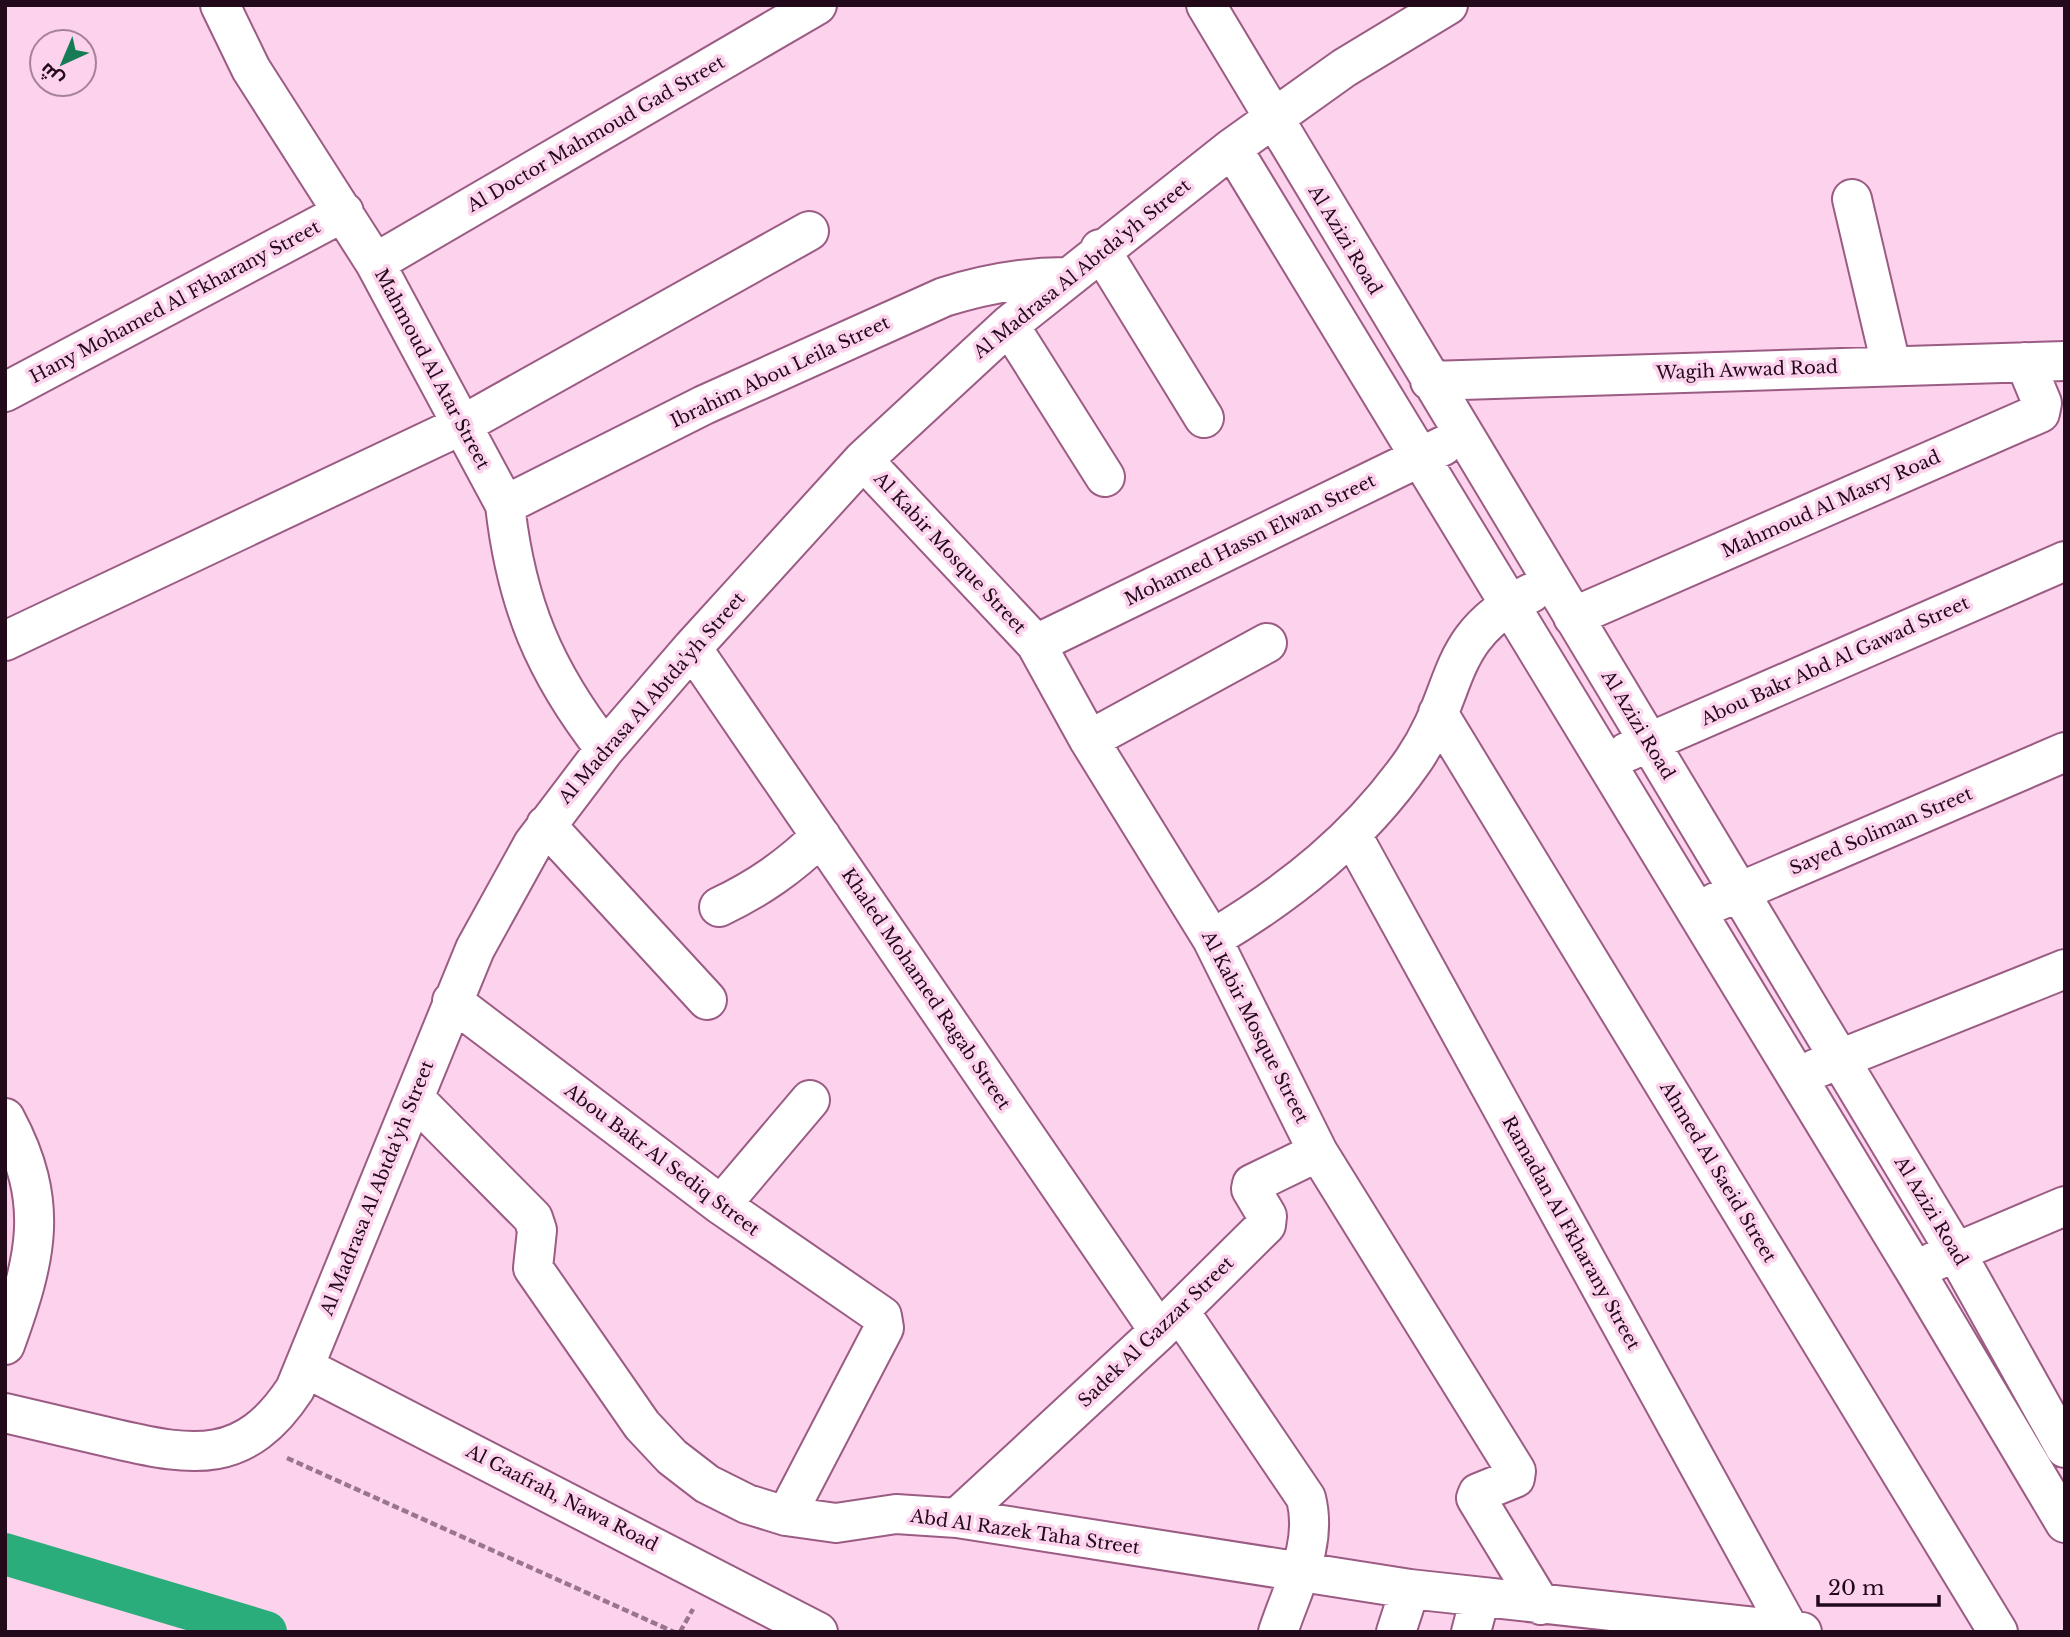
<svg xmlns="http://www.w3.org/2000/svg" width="2070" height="1637" viewBox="0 0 2070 1637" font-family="'Libre Baskerville',Cairo,serif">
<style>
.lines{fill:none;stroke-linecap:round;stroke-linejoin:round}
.canal{stroke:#2bad7b;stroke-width:42}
.minor-casing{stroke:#9b5c84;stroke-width:42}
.path{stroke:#99768c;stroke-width:4.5;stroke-dasharray:7 3.5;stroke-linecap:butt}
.minor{stroke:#fff;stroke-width:38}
.labels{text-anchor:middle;stroke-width:7;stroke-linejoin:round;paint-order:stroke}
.street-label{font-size:18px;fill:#230a1b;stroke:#fdd2ec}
</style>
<rect width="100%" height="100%" fill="#fdd2ec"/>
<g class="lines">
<path class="canal" d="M 5,1554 L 266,1632"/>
<g class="minor-casing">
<path id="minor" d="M 220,5 L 251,69 L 375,263 L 505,505 C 516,603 544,671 605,749
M 1206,5 L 1955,1251 L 2065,1448
M 1232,148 L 1915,1271 L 2065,1523
M 1852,199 L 1891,365
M 1100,249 L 1204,418
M 375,263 L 817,5
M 1009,325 L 1105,477
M 1430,381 L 2065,361
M 5,392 L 344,212
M 863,460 L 1036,644 L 1089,740 L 1212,939 L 1318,1152 L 1516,1471 L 1515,1478 L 1478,1493 L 1476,1498 L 1541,1605
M 505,505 L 704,405 L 944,297 C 985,284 1023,277 1066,277
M 1573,617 L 2040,413 L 2042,403 L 2025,362
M 5,641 L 462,425 L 809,231
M 1036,644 L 1443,446
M 692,648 L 1159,1331
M 1438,713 L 1998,1632
M 1089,740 L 1267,643
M 1627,752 L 2065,561
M 546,825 L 707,1000
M 1352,835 L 1790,1631
M 1716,902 L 2065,752
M 719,907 C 759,888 789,867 821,836
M 1212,939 C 1291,892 1360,837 1413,761 C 1462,690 1441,638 1531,593
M 452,1001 L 721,1205 L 882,1316 L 884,1328 L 786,1516
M 1815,1069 L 2065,969
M 414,1098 L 533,1218 L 537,1230 L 533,1268 L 642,1425 L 672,1457 L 707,1484 L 747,1504 L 786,1516 L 836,1523 L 896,1514 L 957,1518 L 1410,1589 L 1802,1632
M 5,1118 C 51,1203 36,1259 5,1345
M 721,1205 L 810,1100
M 1933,1262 L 2065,1206
M 1180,1312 L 1306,1498 C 1318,1545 1293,1586 1278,1632
M 304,1367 L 818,1632
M 5,1413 C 42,1422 79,1430 116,1439 C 194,1457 245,1465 295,1389 L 475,949 L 533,844 L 605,749 L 692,648 L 863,460 L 1009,325 L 1232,148 L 1344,68 L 1448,5
M 957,1518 L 1159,1331 L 1266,1225 L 1267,1216 L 1251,1189 L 1252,1184 L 1318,1152
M 1396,1632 L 1410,1589
M 1471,1632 L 1480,1598"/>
</g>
<path class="path" d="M 287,1458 L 674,1632
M 680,1632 L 693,1609"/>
<use href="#minor" class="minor"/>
</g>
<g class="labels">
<g class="street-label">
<text transform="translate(596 134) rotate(-30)" y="6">Al Doctor Mahmoud Gad Street</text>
<text transform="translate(1345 240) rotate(59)" y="6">Al Azizi Road</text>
<text transform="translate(1082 269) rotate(-39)" y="6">Al Madrasa Al Abtda'yh Street</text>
<text transform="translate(175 302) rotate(-28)" y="6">Hany Mohamed Al Fkharany Street</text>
<text transform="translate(432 369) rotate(62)" y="6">Mahmoud Al Atar Street</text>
<text transform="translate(1747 370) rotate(-2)" y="6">Wagih Awwad Road</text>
<text transform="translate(780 372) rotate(-25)" y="6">Ibrahim Abou Leila Street</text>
<text transform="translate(1831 504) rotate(-24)" y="6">Mahmoud Al Masry Road</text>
<text transform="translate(1250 540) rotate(-26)" y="6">Mohamed Hassn Elwan Street</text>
<text transform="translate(950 553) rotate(47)" y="6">Al Kabir Mosque Street</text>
<text transform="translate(1835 661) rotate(-24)" y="6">Abou Bakr Abd Al Gawad Street</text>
<text transform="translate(652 698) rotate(-49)" y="6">Al Madrasa Al Abtda'yh Street</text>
<text transform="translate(1638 725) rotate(59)" y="6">Al Azizi Road</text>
<text transform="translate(1881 831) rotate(-23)" y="6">Sayed Soliman Street</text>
<text transform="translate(926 989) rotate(56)" y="6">Khaled Mohamed Ragab Street</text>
<text transform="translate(1255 1027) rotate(63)" y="6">Al Kabir Mosque Street</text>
<text transform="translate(662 1160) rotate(37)" y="6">Abou Bakr Al Sediq Street</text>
<text transform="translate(1718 1172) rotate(59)" y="6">Ahmed Al Saeid Street</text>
<text transform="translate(377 1188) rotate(-68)" y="6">Al Madrasa Al Abtda'yh Street</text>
<text transform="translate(1931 1211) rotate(59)" y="6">Al Azizi Road</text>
<text transform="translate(1571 1233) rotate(61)" y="6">Ramadan Al Fkharany Street</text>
<text transform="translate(1156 1332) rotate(-44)" y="6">Sadek Al Gazzar Street</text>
<text transform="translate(562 1498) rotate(27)" y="6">Al Gaafrah, Nawa Road</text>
<text transform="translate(1025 1532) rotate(8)" y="6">Abd Al Razek Taha Street</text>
</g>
</g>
<rect width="2070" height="1637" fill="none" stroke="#230a1b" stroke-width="14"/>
<g transform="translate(63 63) rotate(224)"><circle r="33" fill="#fdd2ec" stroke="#a68298" stroke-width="2"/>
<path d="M0-5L12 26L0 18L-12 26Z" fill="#157c56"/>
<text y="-10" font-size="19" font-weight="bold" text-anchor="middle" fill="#230a1b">ش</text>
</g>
<path d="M1818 1595v10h121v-10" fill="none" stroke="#230a1b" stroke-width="3.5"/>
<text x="1828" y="1595" font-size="21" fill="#230a1b" stroke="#fdd2ec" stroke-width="5" paint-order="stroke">20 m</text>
</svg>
